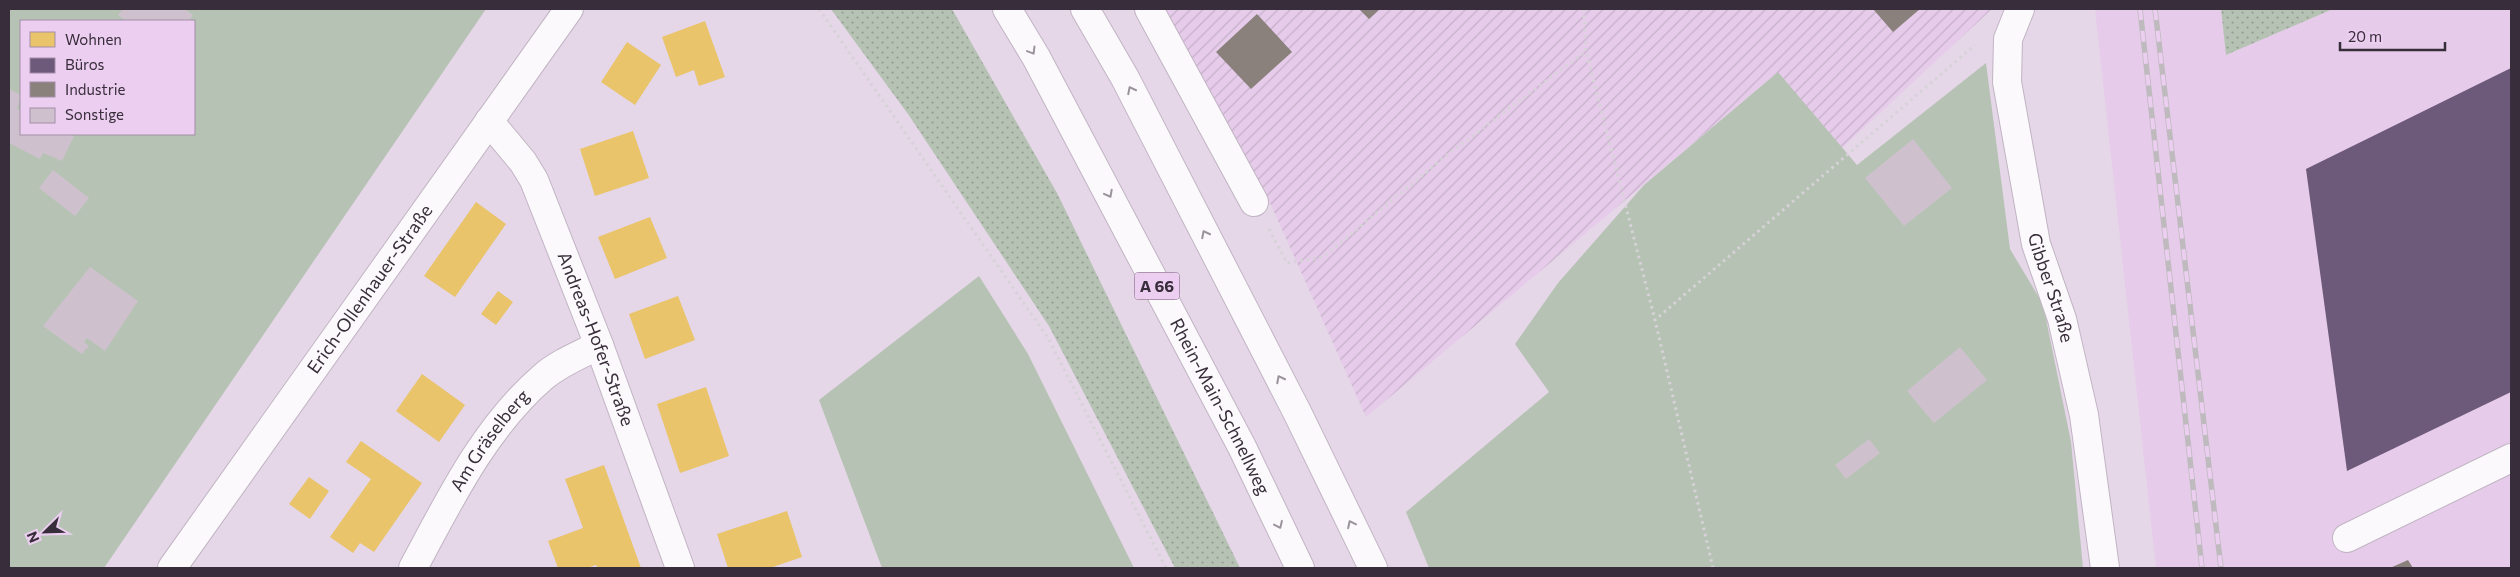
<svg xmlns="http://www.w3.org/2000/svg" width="2520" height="577" viewBox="0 0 2520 577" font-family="Commissioner,sans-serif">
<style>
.built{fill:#e6ccea}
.industrial{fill:url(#industrial-furrows)}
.grass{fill:url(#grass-dots)}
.garden{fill:#b6c3b4;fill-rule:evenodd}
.homes{fill:#e9c46a}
.offices{fill:#6d597a}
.industry{fill:#8a817c}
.building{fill:#cec1cd}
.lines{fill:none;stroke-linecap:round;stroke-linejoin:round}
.minor-casing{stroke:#c1b4c3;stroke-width:30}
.highway-casing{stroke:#c1b4c3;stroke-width:30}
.path{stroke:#d7d2d8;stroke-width:3;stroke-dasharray:2.5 4;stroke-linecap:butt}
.minor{stroke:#fbf9fc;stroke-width:28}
.highway{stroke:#fbf9fc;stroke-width:28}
.rail-casing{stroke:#bebabe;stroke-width:5.5}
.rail{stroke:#ebcef0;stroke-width:4;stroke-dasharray:11;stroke-linecap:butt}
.oneway{stroke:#9a939b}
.labels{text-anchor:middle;stroke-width:5;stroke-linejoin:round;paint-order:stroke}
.shield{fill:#ebcef0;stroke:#6e5d71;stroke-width:1}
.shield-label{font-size:16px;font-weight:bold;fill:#382d3a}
.street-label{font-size:18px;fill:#382d3a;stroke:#ebcef0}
</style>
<defs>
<pattern id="industrial-furrows" width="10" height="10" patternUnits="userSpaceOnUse" patternTransform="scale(1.25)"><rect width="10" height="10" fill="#e6ccea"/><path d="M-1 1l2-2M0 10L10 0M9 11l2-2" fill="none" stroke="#c6b0c9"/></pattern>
<pattern id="grass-dots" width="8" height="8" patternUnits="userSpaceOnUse" patternTransform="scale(1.25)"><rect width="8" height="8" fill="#b6c3b4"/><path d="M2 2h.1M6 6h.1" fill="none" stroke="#959f93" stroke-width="1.8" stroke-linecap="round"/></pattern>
</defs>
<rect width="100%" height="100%" fill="#e5d6e8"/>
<path class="built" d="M 2095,9 L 2221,9 L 2226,54 L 2333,9 L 2511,9 L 2511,568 L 2156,568 Z"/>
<path class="industrial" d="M 1163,9 L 1992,9 L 1841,149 L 1777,73 L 1366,417 L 1271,205 Z"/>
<path class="grass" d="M 831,9 L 952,9 L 1057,193 L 1240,568 L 1175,568 L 1049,326 L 908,114 Z
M 2221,9 L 2333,9 L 2226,55 Z"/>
<path class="garden" d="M 9,9 L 486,9 L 104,568 L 9,568 ZM 21,21 L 194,21 L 194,134 L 21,134 Z
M 1986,63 L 2010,249 L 2043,304 L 2071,442 L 2083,568 L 1429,568 L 1406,512 L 1549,392 L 1515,344 L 1558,283 L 1644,185 L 1778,72 L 1857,165 Z
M 979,276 L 1028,354 L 1134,568 L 882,568 L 819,400 Z"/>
<path class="homes" d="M 705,21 L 725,77 L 699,86 L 694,70 L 676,77 L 662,37 Z
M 627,42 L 661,65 L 635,105 L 601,82 Z
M 633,131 L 649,178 L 595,196 L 580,149 Z
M 476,202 L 506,224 L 455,297 L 424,276 Z
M 650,217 L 667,258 L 615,279 L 598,237 Z
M 498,291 L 513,302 L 496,325 L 481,314 Z
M 678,296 L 695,340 L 645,359 L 629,314 Z
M 422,374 L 465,405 L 439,442 L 396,411 Z
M 706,387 L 729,456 L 680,473 L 657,404 Z
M 361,441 L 422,483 L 374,552 L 360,543 L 353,553 L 330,537 L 371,479 L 346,462 Z
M 604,465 L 641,568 L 598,568 L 596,565 L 587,568 L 558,568 L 548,541 L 583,528 L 565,479 Z
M 309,477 L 329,491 L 310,519 L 289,504 Z
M 787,511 L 802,557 L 770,568 L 728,568 L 717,534 Z"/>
<path class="offices" d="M 2511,68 L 2511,392 L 2347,471 L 2306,169 Z"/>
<path class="industry" d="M 1359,9 L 1380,9 L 1369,19 Z
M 1873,9 L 1920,9 L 1893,32 Z
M 1257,14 L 1292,52 L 1251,89 L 1216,52 Z
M 2408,560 L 2413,568 L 2390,568 Z"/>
<path class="building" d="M 123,9 L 185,9 L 193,15 L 189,21 L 126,21 L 118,15 Z
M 9,89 L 21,95 L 17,109 L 21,111 L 21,134 L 70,134 L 74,136 L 62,161 L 43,153 L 40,159 L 9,143 Z
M 1913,139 L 1952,188 L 1904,226 L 1865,178 Z
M 53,170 L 89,198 L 75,216 L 39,188 Z
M 90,267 L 138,301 L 105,351 L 87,338 L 84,342 L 89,346 L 82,354 L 43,326 Z
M 1960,347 L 1987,380 L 1934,423 L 1907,391 Z
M 1869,439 L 1880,453 L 1846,479 L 1835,465 Z"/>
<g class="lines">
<g class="minor-casing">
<g id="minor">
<path d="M 1149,9 L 1254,202"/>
<path id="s1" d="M 2020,9 L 2008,39 L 2007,82 L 2036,244 L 2062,319 L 2084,415 L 2105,568"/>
<path id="s2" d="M 489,121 L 523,162 L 534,180 L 599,345 L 680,568"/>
<path d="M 2347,538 L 2511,458"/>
<path id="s3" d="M 172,568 L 569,9"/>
<path id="s4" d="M 413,568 C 449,501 484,428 543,377 C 559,363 580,355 599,345"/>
</g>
</g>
<g class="highway-casing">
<g id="highway">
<path id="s5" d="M 1007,9 L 1036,57 L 1242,447 L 1300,568"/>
<path d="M 1085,9 L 1125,78 L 1297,412 L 1373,568"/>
</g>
</g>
<path class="path" d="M 819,9 L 1048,338 L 1166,568
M 1584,9 L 1586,51 L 1655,320
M 1269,229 L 1287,263 L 1323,257 L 1447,155 L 1586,51
M 1713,568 L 1655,320 L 1975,45"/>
<use href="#minor" class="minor"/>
<use href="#highway" class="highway"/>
<g class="rail-casing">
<path id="rail" d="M 2140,9 L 2202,568
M 2155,9 L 2221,568"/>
</g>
<use href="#rail" class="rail"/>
</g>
<defs><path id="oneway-chevron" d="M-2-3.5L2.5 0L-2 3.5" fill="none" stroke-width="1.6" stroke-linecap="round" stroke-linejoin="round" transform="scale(1.25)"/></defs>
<g class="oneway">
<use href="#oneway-chevron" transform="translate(1032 51) rotate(59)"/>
<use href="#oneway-chevron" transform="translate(1131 90) rotate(-117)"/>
<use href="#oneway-chevron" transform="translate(1109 194) rotate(62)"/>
<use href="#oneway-chevron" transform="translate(1205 234) rotate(-117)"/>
<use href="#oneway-chevron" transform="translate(1280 379) rotate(-117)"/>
<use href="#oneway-chevron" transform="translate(1351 524) rotate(-116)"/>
<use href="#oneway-chevron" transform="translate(1279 525) rotate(65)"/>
</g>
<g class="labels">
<rect class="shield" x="1134.5" y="272.5" width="45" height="27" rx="4"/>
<g class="shield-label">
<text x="1157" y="292">A 66</text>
</g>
<g class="street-label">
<text dy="6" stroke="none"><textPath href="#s3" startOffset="342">Erich-Ollenhauer-Straße</textPath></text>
<text dy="6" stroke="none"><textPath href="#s1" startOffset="286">Gibber Straße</textPath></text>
<text dy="6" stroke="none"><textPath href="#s2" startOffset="245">Andreas-Hofer-Straße</textPath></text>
<text dy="6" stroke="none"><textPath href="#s5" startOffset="451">Rhein-Main-Schnellweg</textPath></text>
<text dy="6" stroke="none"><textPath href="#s4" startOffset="149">Am Gräselberg</textPath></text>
</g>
</g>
<rect width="2520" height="577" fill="none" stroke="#382d3a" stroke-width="20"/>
<rect x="20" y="20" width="175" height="115" fill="#ebcef0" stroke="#a38ea7"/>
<rect x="30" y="32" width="25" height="15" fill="#e9c46a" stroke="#a38ea7"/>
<text x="65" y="45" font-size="15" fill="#382d3a">Wohnen</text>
<rect x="30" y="58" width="25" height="15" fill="#6d597a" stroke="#a38ea7"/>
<text x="65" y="70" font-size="15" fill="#382d3a">Büros</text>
<rect x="30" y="82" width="25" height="15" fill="#8a817c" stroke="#a38ea7"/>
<text x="65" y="95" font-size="15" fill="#382d3a">Industrie</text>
<rect x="30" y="108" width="25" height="15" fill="#cec1cd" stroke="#a38ea7"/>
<text x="65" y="120" font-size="15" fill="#382d3a">Sonstige</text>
<g transform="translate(45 532) rotate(247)" stroke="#ebcef0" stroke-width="4" paint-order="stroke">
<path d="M0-4L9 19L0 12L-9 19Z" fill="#382d3a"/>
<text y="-8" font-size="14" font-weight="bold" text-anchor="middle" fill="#382d3a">N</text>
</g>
<path d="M2340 42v8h105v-8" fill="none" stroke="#382d3a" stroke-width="2.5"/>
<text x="2348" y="42" font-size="15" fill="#382d3a" stroke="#ebcef0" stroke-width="4" paint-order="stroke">20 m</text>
</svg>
